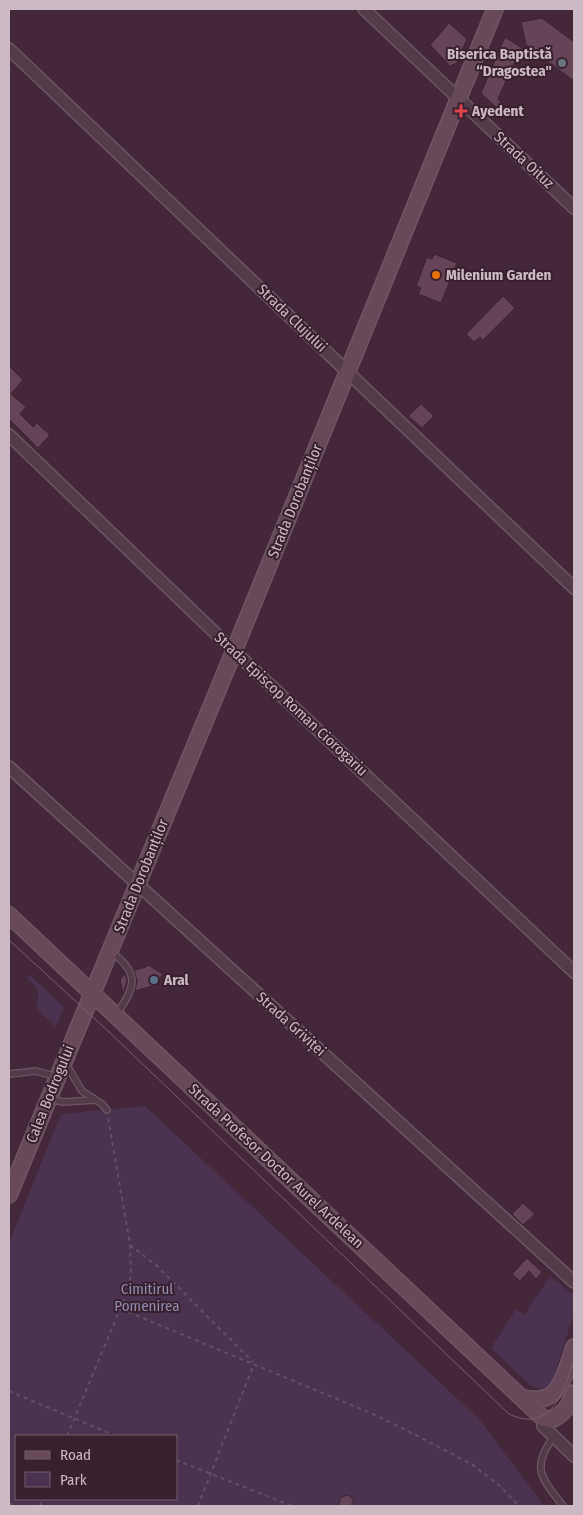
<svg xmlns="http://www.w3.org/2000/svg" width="583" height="1515" viewBox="0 0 583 1515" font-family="'Fira Sans Condensed',sans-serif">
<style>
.green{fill:#4a3250;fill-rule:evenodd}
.building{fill:#644456;stroke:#3b2231}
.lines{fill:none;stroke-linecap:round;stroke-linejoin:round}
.service-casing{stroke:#6e5764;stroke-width:8}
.minor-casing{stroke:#6e5764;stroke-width:14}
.secondary-casing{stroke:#6e5764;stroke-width:18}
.path{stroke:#664e67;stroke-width:2;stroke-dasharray:4 4;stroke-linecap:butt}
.service{stroke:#543b49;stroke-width:5.5}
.minor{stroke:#543b49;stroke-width:11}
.secondary{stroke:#674959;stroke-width:15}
.tram{stroke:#7b5e6e;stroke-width:1}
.worship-dot{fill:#6b7280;stroke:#39202f;stroke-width:2}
.health-dot{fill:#e0444e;stroke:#39202f;stroke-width:2}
.food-dot{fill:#e8710a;stroke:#39202f;stroke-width:2}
.service-dot{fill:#5c6f8a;stroke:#39202f;stroke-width:2}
.labels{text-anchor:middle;stroke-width:4;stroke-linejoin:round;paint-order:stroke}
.poi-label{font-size:15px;font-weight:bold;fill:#cdb9c4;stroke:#39202f;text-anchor:start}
.street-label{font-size:15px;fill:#cdb9c4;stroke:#39202f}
.park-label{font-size:15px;fill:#8f8db2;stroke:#39202f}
</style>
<rect width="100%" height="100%" fill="#442738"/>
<path class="green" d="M 30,975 L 64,1007 L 56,1027 L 36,1008 C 39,990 41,992 27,978 Z
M 145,1106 L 479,1419 L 544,1506 L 9,1506 L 9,1243 L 61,1114 ZM 16,1436 L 176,1436 L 176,1499 L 16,1499 Z
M 550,1276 L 574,1295 L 574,1313 L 552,1382 L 548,1386 L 540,1389 L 530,1385 L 491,1348 L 516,1309 L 524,1315 Z"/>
<path class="building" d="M 542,18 L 574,42 L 574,81 L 526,45 L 521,22 Z
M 449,23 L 467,39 L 457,63 L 450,66 L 430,45 Z
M 505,37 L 525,50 L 520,61 L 516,59 L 498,99 L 511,114 L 507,118 L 481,93 Z
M 434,254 L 457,263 L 441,303 L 418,294 L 421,288 L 416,286 L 427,257 L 432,259 Z
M 503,296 L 515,308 L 483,340 L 480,337 L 474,342 L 466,334 Z
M 9,366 L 23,380 L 11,394 L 26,407 L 20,414 L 33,427 L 37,423 L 50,435 L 38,448 L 9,419 Z
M 421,404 L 434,416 L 422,428 L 408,416 Z
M 148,965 L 163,974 L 154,988 L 152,986 L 135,991 L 137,981 L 134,970 L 146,967 Z
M 125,973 L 127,981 L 123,994 L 120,980 Z
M 523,1203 L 535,1214 L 523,1225 L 512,1214 Z
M 527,1258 L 542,1272 L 536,1279 L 529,1271 L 520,1281 L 512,1274 Z
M 348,1495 L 354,1500 L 351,1506 L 338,1506 L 341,1497 Z"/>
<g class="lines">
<g class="service-casing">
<path id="service" d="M 111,952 C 141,973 135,988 116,1015
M 66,1064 L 82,1091 L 102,1104 L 107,1110
M 9,1074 L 36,1071 L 57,1077
M 50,1099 L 63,1102 L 95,1100
M 554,1436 C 530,1469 542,1478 563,1506"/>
</g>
<g class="minor-casing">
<path id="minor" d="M 364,9 L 574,208
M 9,49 L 574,588
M 9,435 L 234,651 L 574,972
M 9,767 L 574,1282
M 543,1418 L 543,1426 L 574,1456"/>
</g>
<g class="secondary-casing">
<path id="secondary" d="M 9,915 L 543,1418 L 551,1420 C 563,1415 570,1405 574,1393
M 9,1195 L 234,651 L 495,9
M 521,1397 C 560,1409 564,1375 574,1347"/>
</g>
<path class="path" d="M 130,1245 L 157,1266 L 253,1362
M 121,1309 L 373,1414 L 416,1435 L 473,1465 L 500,1486 L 519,1506
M 9,1391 L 116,1436
M 67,1436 L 128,1290 L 131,1275 L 130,1244 L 108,1118
M 176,1460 L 292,1506
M 9,1503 L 16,1506
M 40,1506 L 43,1499
M 198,1506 L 254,1364"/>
<use href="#service" class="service"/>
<use href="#minor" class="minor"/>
<use href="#secondary" class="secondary"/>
<path class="tram" d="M 9,940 L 107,1030 L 509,1414 C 551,1434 564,1391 574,1360"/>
</g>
<circle class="worship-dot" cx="562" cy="63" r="5"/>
<path class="health-dot" d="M458.5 103.5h5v5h5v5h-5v5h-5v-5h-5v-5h5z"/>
<circle class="food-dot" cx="436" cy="275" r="5"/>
<circle class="service-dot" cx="154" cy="980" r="5"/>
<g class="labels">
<g class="poi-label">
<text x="552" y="59" text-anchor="end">Biserica Baptistă<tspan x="552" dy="17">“Dragostea"</tspan></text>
<text x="472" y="116">Ayedent</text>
<text x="446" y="280">Milenium Garden</text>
<text x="164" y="985">Aral</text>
</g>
<g class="street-label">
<text transform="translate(524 160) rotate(43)" y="5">Strada Oituz</text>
<text transform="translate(292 318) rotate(44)" y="5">Strada Clujului</text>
<text transform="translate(295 501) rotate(-68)" y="5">Strada Dorobanților</text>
<text transform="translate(291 704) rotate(43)" y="5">Strada Episcop Roman Ciorogariu</text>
<text transform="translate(141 876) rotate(-68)" y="5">Strada Dorobanților</text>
<text transform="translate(291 1024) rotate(42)" y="5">Strada Griviței</text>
<text transform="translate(50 1094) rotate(-68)" y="5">Calea Bodrogului</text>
<text transform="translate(276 1166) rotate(43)" y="5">Strada Profesor Doctor Aurel Ardelean</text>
</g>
<g class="park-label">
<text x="147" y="1294">Cimitirul<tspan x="147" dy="17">Pomenirea</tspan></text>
</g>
</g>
<rect width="583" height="1515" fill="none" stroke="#cdb9c4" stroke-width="20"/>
<rect x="15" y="1435" width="162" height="65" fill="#39202f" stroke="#745d6b"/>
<rect x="25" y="1451" width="25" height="8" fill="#674959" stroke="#745d6b"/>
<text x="60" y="1460" font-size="15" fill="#cdb9c4">Road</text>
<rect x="25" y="1472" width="25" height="15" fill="#4a3250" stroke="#745d6b"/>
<text x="60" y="1485" font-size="15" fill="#cdb9c4">Park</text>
</svg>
